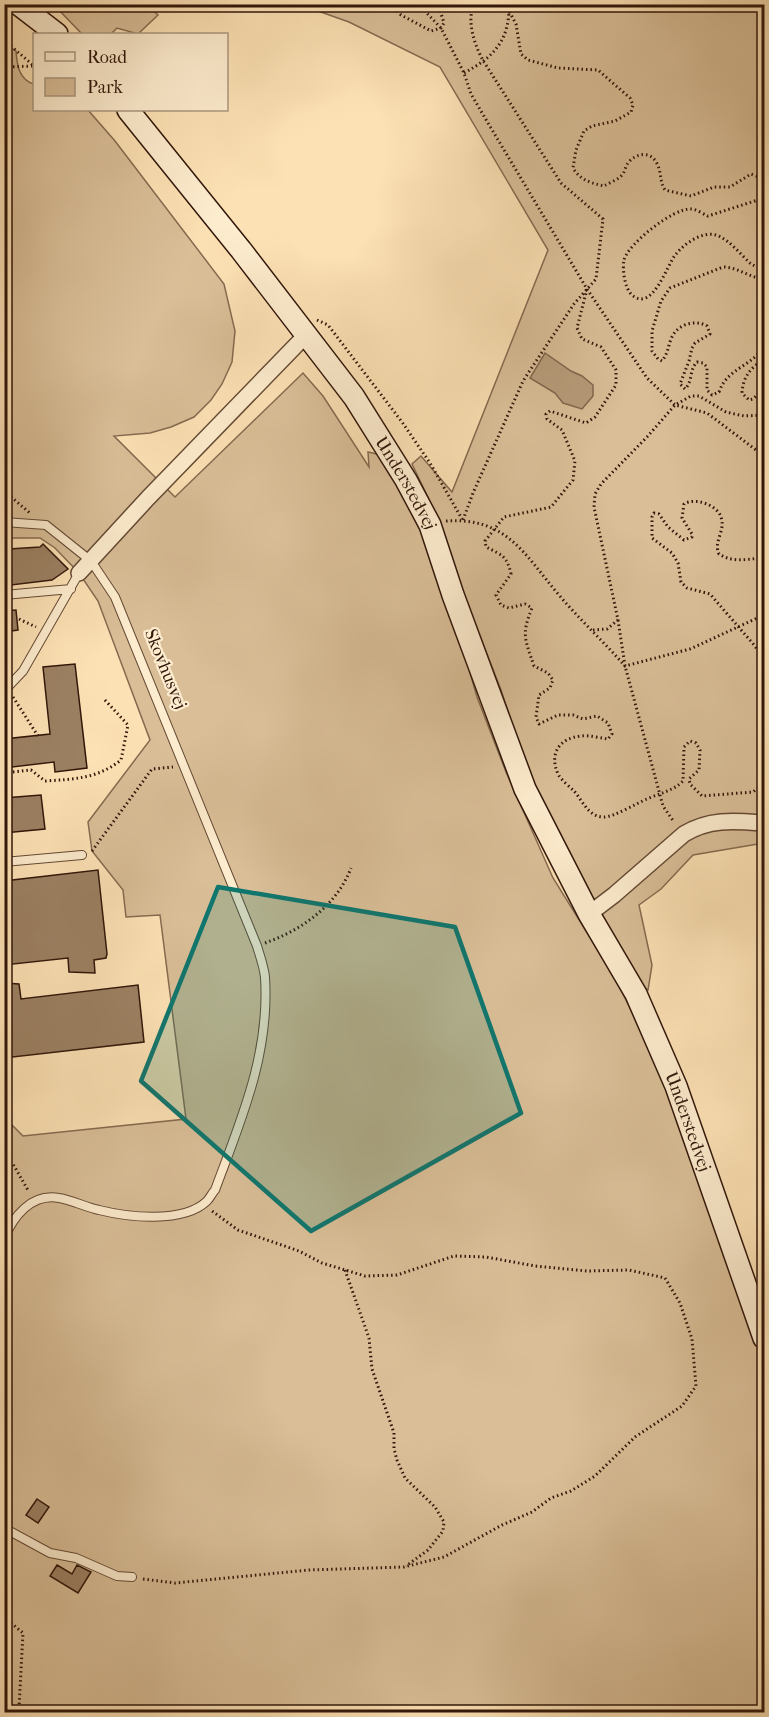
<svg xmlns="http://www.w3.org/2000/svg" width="769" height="1717" viewBox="0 0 769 1717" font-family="'IM FELL French Canon',serif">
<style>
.green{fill:#d9be97;stroke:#856a50;stroke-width:1.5}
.water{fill:#b79c7a;stroke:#81664d;stroke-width:1.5}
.building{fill:#9b8062;stroke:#31160a;stroke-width:1.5}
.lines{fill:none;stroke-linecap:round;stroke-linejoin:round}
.lane-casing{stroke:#644934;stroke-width:10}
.street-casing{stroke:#644934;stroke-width:18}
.secondary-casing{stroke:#31160a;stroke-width:24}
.path{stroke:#31160a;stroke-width:3;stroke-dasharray:1.5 3;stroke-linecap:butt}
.lane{stroke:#fdecce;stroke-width:8}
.street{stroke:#fdecce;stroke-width:15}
.secondary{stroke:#fdecce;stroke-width:21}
.marked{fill:#0f766e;fill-opacity:0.2;stroke:#0f766e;stroke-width:4.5;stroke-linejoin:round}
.labels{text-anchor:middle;stroke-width:4.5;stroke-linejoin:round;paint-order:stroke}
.street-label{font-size:18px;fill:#31160a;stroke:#fdecce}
</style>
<rect width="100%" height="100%" fill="#fce1b4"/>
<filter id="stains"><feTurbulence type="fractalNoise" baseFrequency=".00333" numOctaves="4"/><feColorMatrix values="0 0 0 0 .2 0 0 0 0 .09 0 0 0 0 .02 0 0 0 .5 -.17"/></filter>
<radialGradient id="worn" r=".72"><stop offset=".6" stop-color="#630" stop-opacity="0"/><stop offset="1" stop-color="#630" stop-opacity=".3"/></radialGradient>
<path class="green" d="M 54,5 L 147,5 L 158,15 L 138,34 L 117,28 L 111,34 L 82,34 Z
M 301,5 L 764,5 L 764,843 L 693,855 L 661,889 L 639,905 L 652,965 L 648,990 L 635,982 L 527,770 L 501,690 L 462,591 L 436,514 L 412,464 L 421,456 L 452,492 L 548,250 L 440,67 L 349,22 Z
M 5,38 L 10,40 L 7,45 L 16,51 C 17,65 19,80 34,84 L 34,110 L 88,110 L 115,141 L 224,284 L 235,331 L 232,362 L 222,384 L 211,400 L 194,417 L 171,427 L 150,433 L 114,436 L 175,497 L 303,373 L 323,396 L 369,467 L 368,452 L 381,455 L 425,531 L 446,590 L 477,697 L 506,772 L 553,878 L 614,976 L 672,1092 L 764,1364 L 764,1712 L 5,1712 L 4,1117 L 23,1136 L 186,1119 L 160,915 L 126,917 L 123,890 L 92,851 L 88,822 L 150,740 L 98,601 L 79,573 L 55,548 L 40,538 L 5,538 Z"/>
<path class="water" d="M 545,353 L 571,371 L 582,376 L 593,385 L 593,396 L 582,409 L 563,403 L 555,393 L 530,378 Z"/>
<path class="building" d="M 43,544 L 68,569 L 52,580 L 11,585 L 9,549 L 40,547 Z
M 16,610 L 18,630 L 4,632 L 4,611 Z
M 75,664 L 87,768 L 55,772 L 54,762 L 4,768 L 4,739 L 50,734 L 43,667 Z
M 41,795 L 45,829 L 4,833 L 4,798 Z
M 98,870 L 107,954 L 106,958 L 94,960 L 95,973 L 69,972 L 68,958 L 4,965 L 4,881 Z
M 4,983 L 19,984 L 21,999 L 138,985 L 144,1042 L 4,1058 Z
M 37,1499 L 49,1507 L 38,1523 L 26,1515 Z
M 57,1565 L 72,1574 L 77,1565 L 91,1572 L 78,1593 L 50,1576 Z"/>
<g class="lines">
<g class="lane-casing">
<path id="lane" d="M 4,522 L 46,525 L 91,561 L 115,597 L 257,946 C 260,956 264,967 265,977 C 270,1054 241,1120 215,1190 C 212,1193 210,1198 207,1201 C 183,1224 127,1217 99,1210 C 85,1207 72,1200 59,1198 C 31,1193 13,1217 4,1239
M 4,595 L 71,589
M 4,691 L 23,671 L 79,573
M 4,862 L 82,855
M 4,1528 L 50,1553 L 76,1558 L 117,1576 L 132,1577"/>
</g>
<g class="street-casing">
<path id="street" d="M 79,573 L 148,498 L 306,335
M 589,914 L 614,895 L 684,834 C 710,818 736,821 764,823"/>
</g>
<g class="secondary-casing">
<g id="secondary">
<path d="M 18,4 L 57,34"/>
<path id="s1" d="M 128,110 L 241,250 L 354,397 L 406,480 L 430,525 L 453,595 L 525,789 L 589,914 L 636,994 L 676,1086 L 764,1338"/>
</g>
</g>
<path class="path" d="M 391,4 L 401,15 L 431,31 L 441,28 L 444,23 L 438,4
M 418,4 L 441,28 L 464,73 L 471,94 L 488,123 L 587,289 L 647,378 L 675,405 L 707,413 L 764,456
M 505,4 L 516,24 L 521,54 L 528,60 L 558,68 L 598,70 L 630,98 L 633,105 L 631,112 L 615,121 L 592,126 L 584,131 L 576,150 L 573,168 C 580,180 591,183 604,186 C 609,183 617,180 621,176 C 625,173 625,167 628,163 C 636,153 650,151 656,162 C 662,171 659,181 665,190 L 691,196 L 714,187 L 730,187 L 751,174 L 764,179
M 4,40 L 34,66
M 4,67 L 34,66
M 464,73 C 494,57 510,40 509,4
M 764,198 L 708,216 C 703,214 696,209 691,209 C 673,208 628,244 624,260 C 622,270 625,289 632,295 C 653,313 667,264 676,254 C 684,244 702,231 716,235 C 729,239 741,255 751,264 L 755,266 L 764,264
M 764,279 C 750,278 738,267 723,267 L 670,288 L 661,301 L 652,331 L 652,351 L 658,359 L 662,361 C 668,353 668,347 671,339 C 677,324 695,319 707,326 L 710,334 L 695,343 L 692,348 L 689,361 L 680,384 L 685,389 C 693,381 689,370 697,362 L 703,363 L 707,367 L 707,390 L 712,395 L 719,392 C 727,368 753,366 764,346
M 587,289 L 577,328 L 582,339 L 601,347 L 616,370 L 616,385 L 595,417 L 586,423 L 550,411 L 546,414 L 547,419 L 562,430 L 575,461 L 573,480 L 551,507 L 504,517 L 485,541 L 486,547 C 502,555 507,556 511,574 L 496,595 L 501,605 L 509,608 L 525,604 L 532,608 C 521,635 525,639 534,666 L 548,673 L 553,680 L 550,688 L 539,695 L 536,717 L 539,724 L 558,715 L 573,715 L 583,719 L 597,716 L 608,723 L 612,734 L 608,739 C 600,738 590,735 581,736 C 559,738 549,754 558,774 C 561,780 569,786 574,791 C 583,801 588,817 604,817 C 614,817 637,803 647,799 C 660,793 673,791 683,781 L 684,747 L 690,741 L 696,743 L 700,750 L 699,770 L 689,779 L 690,784 L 702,796 L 753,792 L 764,783
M 764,302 L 761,305 L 764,336
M 317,320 L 328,325 L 402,422 L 430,463 L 462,519
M 764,359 C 751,368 743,376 742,393 L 749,400 L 753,399 L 758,394 L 764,378
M 4,491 L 30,513
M 463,520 L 473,493 L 523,381 L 574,304 L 596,279 L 603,219 L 561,183 L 484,62 C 475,47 466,21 474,4
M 446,521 C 507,517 524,554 559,595 C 580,620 604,642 625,666 L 690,649 L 764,615
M 764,565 L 759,558 C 745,560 731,562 719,554 C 713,541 726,531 721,517 C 717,505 695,497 684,504 L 682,518 L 692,534 L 692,537 L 684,540 L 668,527 L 659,514 L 654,513 L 652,517 L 652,538 L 672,553 L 678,563 L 681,582 L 687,588 L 710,594 L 755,646 L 764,661
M 19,619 L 36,627
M 618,620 L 625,666 L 663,806 L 674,822
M 593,630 L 607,629 L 618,620 L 594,507 L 595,494 L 601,484 L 647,437 L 675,405 L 691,396 L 699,396 L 726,412 L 744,416 L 764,415
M 13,697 L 38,736
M 4,773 L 31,770 L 45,781 C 74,779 97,779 121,760 L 128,725 L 104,699
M 92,851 L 152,769 L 173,767
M 265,943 C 302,930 337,905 351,868
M 4,1155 L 13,1164 L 29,1192
M 345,1270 L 369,1338 L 372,1369 L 394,1433 L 394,1449 L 397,1460 L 405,1478 L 435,1507 L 444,1522 L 443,1531 L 428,1550 L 406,1566
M 143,1579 L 175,1583 L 309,1570 L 404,1567 L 444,1557 L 502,1525 L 532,1512 L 551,1498 L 571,1491 L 595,1476 L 635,1437 L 682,1406 L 696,1386 L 692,1339 L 680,1303 L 665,1278 L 629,1270 L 587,1271 L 535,1266 L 486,1257 L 454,1256 L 397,1275 L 365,1276 L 322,1263 L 299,1251 L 238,1230 L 212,1211
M 4,1617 L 23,1633 L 19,1708 L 17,1712"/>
<use href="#lane" class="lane"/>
<use href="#street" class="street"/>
<use href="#secondary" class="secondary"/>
</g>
<path class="marked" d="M 218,887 L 455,927 L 521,1113 L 311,1231 L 141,1081 Z"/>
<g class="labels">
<g class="street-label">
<text dy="6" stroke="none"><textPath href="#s1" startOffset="466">Understedvej</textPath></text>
<text transform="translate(166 669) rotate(68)" y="6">Skovhusvej</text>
<text dy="6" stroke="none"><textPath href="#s1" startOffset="1166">Understedvej</textPath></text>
</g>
</g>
<rect width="769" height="1717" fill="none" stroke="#fce1b4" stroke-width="24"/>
<rect x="6" y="6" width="757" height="1705" fill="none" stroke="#31160a" stroke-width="3"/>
<rect x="12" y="12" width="745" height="1693" fill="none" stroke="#31160a" stroke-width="1.5"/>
<rect x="33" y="33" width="195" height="78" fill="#fdecce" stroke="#ab9680" stroke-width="1.5"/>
<rect x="45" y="52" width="30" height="9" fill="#fdecce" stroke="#ab9680" stroke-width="1.5"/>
<text x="87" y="63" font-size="18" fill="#31160a">Road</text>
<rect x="45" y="78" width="30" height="18" fill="#d9be97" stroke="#ab9680" stroke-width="1.5"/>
<text x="87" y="93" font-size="18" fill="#31160a">Park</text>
<rect width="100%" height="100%" filter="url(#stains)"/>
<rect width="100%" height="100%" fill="url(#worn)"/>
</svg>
